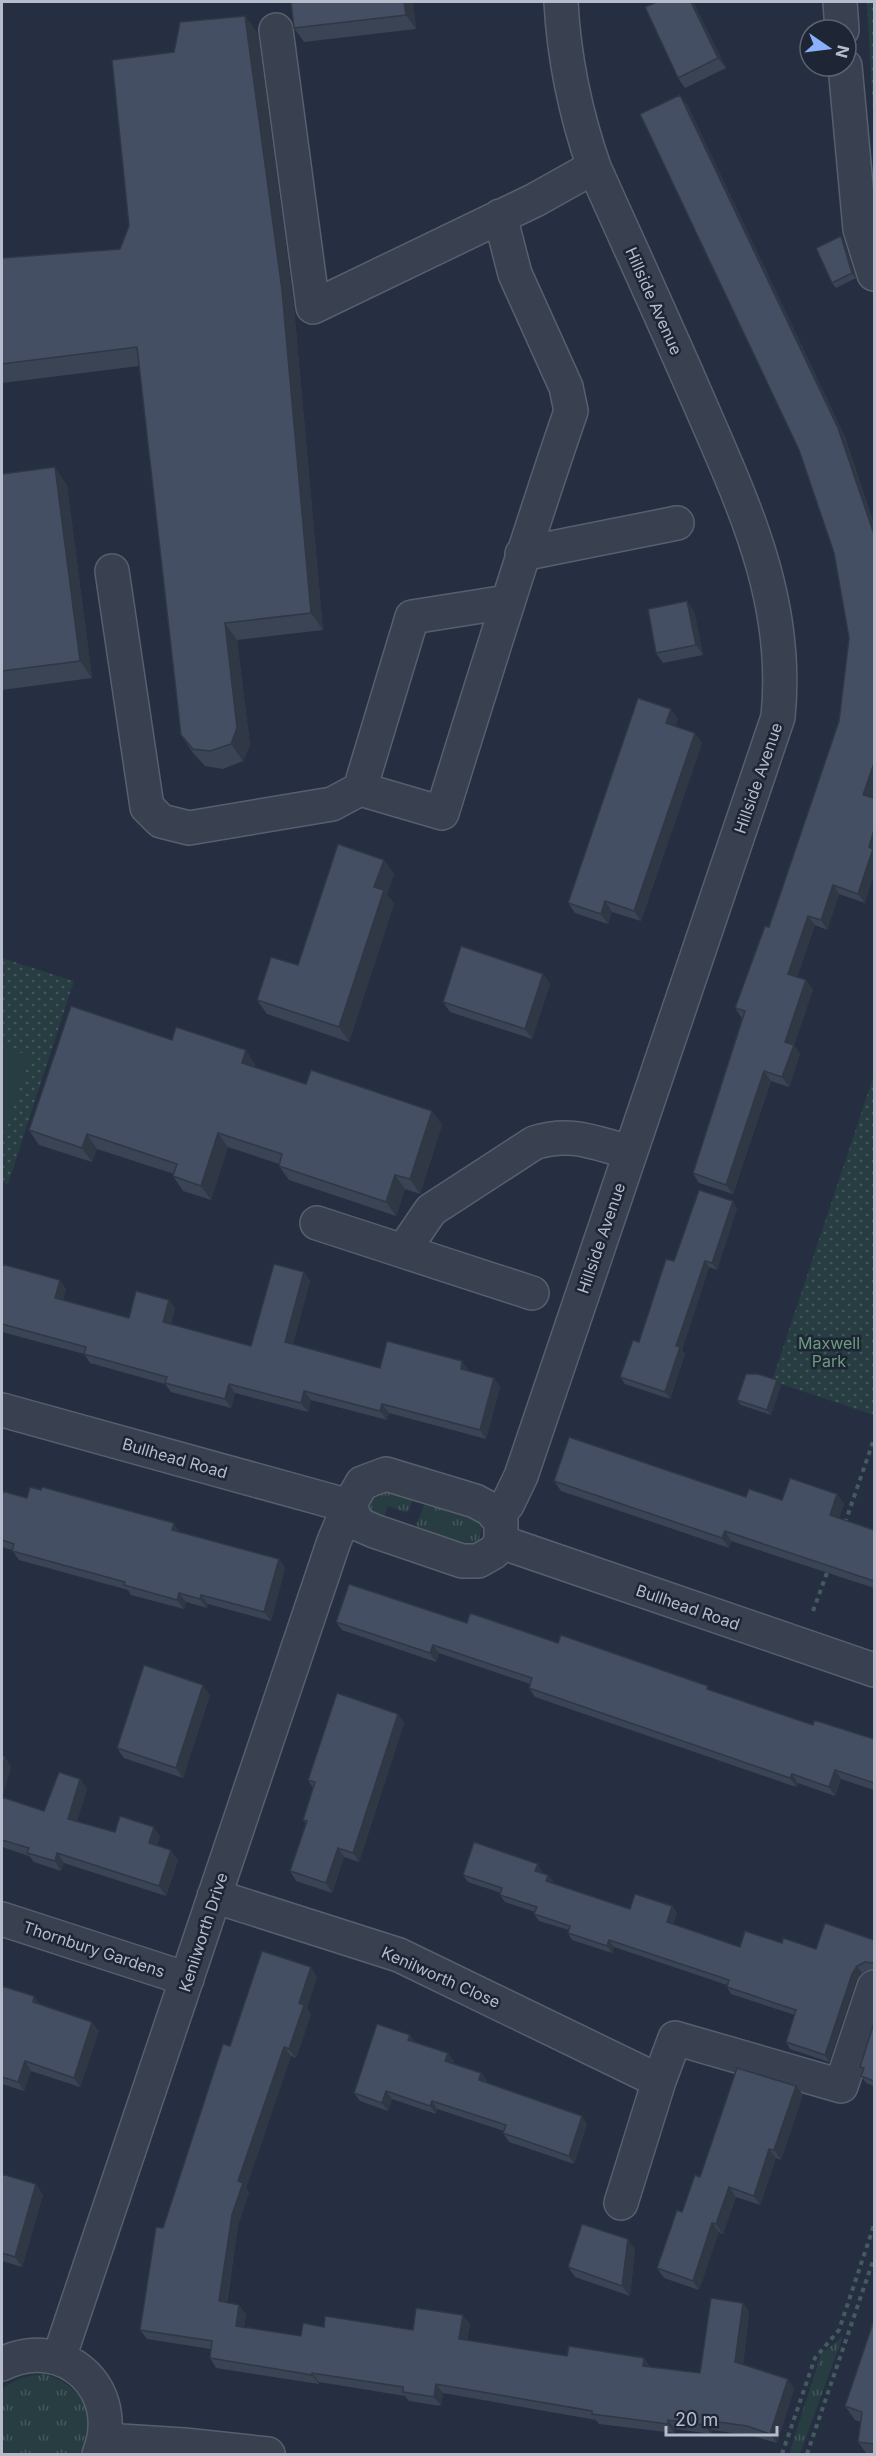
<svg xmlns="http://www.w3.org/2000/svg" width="876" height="2456" viewBox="0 0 876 2456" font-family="Inter,sans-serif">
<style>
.grass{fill:url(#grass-tufts)}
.park{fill:url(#park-dots)}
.garden{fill:#273d42}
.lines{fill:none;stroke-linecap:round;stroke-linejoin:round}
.minor-casing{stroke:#575f6e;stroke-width:36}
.path{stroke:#455a5f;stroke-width:4;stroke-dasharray:4.5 4.5;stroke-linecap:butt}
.minor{stroke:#394151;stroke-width:33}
.wall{fill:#3a4455}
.shaded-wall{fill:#303745}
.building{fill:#444f63;stroke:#303745;stroke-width:1.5}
.labels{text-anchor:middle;stroke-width:5;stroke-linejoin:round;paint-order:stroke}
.street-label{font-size:16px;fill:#b6bccb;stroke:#1e2636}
.park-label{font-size:16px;fill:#6d9c7b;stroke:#1e2636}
</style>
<defs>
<pattern id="grass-tufts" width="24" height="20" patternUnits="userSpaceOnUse" patternTransform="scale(1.5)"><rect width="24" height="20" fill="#273d42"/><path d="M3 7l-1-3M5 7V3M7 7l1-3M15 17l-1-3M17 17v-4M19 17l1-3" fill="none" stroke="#44575c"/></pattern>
<pattern id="park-dots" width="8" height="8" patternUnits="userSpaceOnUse" patternTransform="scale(1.5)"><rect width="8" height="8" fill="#273d42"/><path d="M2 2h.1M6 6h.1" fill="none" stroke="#44575c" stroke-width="1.8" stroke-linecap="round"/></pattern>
</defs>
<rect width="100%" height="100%" fill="#252f41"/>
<path class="grass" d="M 380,1486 L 414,1496 L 408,1513 L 388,1506 L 382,1521 L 370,1516 L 366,1505 Z
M 426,1500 L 478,1521 L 482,1528 L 478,1543 L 470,1548 L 415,1528 Z
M 843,2336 L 800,2454 L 789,2454 L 821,2354 Z
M 45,2374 C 85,2387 96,2415 80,2453 L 2,2454 L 2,2389 C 16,2378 28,2375 45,2374 Z"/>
<path class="park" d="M 867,2 L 874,2 L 874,128 Z
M 2,958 L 74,981 L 8,1184 L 2,1182 Z
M 874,1075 L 874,1415 L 772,1381 Z"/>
<path class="garden" d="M 2,1046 L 30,1056 L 5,1132 L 2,1130 Z"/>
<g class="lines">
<g class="minor-casing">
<path id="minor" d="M 840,2 L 842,30
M 276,30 L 313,307 L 535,200 L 594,167
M 845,66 L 860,229 L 874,274
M 500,216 L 515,274 L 566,387 L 571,411 C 525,544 484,678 442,813 L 360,789 L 412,617 L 507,602
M 522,554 L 677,523
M 112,571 L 147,807 L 161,821 L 189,828 L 332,804 L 360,789
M 317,1223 L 403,1251
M 532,1293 L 403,1251 L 431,1210 L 534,1143 C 571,1131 594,1143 630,1152
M 2,1410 L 349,1506 L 358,1524 L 374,1531 L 462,1561 L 478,1561 L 494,1552 L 501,1542 L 501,1521 L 490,1509 L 475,1501 L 386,1474 L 362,1483 L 349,1506 L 334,1541 L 59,2358
M 495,1515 L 507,1505 L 521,1476 L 778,717 C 790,598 742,502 696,395 C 663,319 628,243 594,167 C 575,112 564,59 561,2
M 501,1542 L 874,1670
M 214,1896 L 399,1955 L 659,2081 L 621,2203
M 2,1919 L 187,1979
M 659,2081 L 675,2038 L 841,2086 L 874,1987
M 2,2364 C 64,2333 125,2390 99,2454
M 105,2440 L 184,2445 L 268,2454"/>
</g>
<path class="path" d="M 845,1523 L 874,1439
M 813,1611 L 828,1570
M 782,2454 L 815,2358 L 839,2330 L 874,2225
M 807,2454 L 874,2258"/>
<use href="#minor" class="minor"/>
</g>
<path class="wall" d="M 291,2 L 413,2 L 416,29 L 304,42 L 294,28 Z
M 657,2 L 693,2 L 726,68 L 685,88 L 678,78 Z
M 245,16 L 258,34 L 294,308 L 323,630 L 237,640 L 250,745 L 243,761 L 223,769 L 205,766 L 193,753 L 181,735 L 139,366 L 2,383 L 2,258 L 120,249 L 129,226 L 174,52 Z
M 687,104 L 845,437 L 874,524 L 874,792 L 872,798 L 874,798 L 874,873 L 865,903 L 839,894 L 827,930 L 815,925 L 797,977 L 806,980 L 813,990 L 794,1045 L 800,1054 L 789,1087 L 771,1081 L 733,1194 L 699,1183 L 693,1173 L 742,1018 L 735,1008 L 769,927 L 839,721 L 849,638 L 834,553 Z
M 841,236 L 844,241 L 856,278 L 836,288 L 832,283 Z
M 2,474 L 67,485 L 92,678 L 2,690 Z
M 694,611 L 703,655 L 663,663 L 656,653 Z
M 678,719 L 675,726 L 702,743 L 641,921 L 612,912 L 608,924 L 575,913 L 568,903 Z
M 384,860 L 394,874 L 387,894 L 394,904 L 349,1042 L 267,1014 L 257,1000 L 298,965 Z
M 543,974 L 550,984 L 532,1039 L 450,1012 L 443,1002 Z
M 172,1040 L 255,1064 L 255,1067 L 306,1084 L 432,1111 L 442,1125 L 420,1194 L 405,1189 L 396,1216 L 289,1180 L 279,1166 L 279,1164 L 228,1147 L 211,1200 L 183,1191 L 173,1176 L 174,1174 L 97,1149 L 92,1162 L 39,1145 L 29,1130 Z
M 737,1208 L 717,1270 L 709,1267 L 682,1350 L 685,1354 L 670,1399 L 625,1384 L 620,1377 L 639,1342 L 674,1261 Z
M 2,1264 L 66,1289 L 63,1300 L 129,1318 L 169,1300 L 175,1308 L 171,1324 L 251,1346 L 304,1272 L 310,1281 L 293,1344 L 380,1368 L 462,1361 L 469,1371 L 494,1378 L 500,1387 L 486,1439 L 389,1413 L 387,1420 L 311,1400 L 308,1412 L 235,1393 L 231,1408 L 171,1392 L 165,1384 L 90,1363 L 84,1354 L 2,1332 Z
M 781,1385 L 771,1415 L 741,1405 L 737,1400 Z
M 554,1481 L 782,1500 L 837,1494 L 844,1504 L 839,1518 L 874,1530 L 874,1588 L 731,1541 L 729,1548 L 561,1491 Z
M 2,1491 L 27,1498 L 180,1532 L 279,1559 L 285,1568 L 271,1621 L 208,1604 L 207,1608 L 186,1602 L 184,1609 L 131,1595 L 128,1590 L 19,1560 L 12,1550 L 2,1547 Z
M 336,1622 L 467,1623 L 558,1643 L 711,1691 L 813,1725 L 874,1739 L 874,1790 L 841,1779 L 835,1796 L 798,1783 L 796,1787 L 535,1697 L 529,1688 L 530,1684 L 439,1653 L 436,1662 L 342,1630 Z
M 210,1695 L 183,1778 L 124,1758 L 117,1748 Z
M 398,1714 L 404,1723 L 359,1862 L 344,1857 L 332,1893 L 296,1881 L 290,1871 L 306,1824 L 303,1820 L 313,1788 L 308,1780 Z
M 2,1756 L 5,1757 L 11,1767 L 2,1797 L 44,1811 L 80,1779 L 87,1789 L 77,1821 L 115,1832 L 160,1836 L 157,1846 L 178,1860 L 166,1896 L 64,1863 L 61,1871 L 34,1862 L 29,1856 L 2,1847 Z
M 542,1871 L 542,1873 L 548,1875 L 553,1881 L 552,1883 L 630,1909 L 672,1906 L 677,1913 L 673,1924 L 740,1947 L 782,1943 L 816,1949 L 874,1940 L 874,1969 L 870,1969 L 862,1973 L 856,1981 L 829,2062 L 790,2049 L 786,2042 L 795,2015 L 731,1994 L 727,1987 L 727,1985 L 614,1947 L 612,1953 L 572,1940 L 568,1933 L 569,1930 L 539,1921 L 534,1914 L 535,1912 L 505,1902 L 500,1895 L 501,1893 L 468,1882 L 463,1875 Z
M 317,1977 L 307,2008 L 311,2014 L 296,2058 L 291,2056 L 246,2188 L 249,2192 L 238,2225 L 227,2303 L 246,2314 L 244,2327 L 301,2336 L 324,2327 L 413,2330 L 470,2324 L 467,2341 L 567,2356 L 644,2358 L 650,2367 L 700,2373 L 743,2303 L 749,2312 L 743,2365 L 788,2379 L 794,2389 L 777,2443 L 753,2436 L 712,2430 L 711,2434 L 675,2429 L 674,2433 L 599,2424 L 596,2420 L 443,2393 L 441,2406 L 409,2401 L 405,2396 L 319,2382 L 319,2384 L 216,2368 L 210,2358 L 211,2349 L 147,2339 L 140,2330 L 163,2228 L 230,2046 Z
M 2,1986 L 99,2031 L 80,2087 L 31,2071 L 24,2091 L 2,2084 Z
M 874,2023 L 874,2086 L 866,2083 L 861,2076 L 863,2071 L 860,2067 Z
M 415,2042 L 454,2061 L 453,2063 L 481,2073 L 487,2081 L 486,2082 L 587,2124 L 574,2164 L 509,2142 L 503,2133 L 504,2131 L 437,2109 L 436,2114 L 392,2099 L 388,2111 L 360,2101 L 354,2093 Z
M 796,2086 L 803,2095 L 781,2160 L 776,2158 L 760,2205 L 736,2197 L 723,2234 L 719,2232 L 699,2290 L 664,2278 L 657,2268 L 682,2212 L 700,2177 Z
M 2,2174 L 36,2184 L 43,2195 L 22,2267 L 2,2261 Z
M 635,2249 L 630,2296 L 575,2277 L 568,2267 Z
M 874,2320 L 874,2454 L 867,2454 L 858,2442 L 861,2422 L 855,2420 L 845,2406 Z"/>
<path class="shaded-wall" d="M 404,2 L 413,2 L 416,29 L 406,15 Z
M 691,2 L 693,2 L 726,68 L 718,58 Z
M 245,16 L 258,34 L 294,308 L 323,630 L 311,613 Z
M 680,95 L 687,104 L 845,437 L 874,524 L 874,534 Z
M 841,236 L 844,241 L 856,278 L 852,273 Z
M 55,467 L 67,485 L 92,678 L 80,661 Z
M 687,601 L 694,611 L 703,655 L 696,645 Z
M 225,623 L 237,640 L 250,745 L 243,761 L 231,744 Z
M 671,709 L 678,719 L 673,733 L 666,723 Z
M 695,733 L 702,743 L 641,921 L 634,911 Z
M 874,763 L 874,792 L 870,804 L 863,795 Z
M 874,830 L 874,873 L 865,903 L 858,894 L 869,847 Z
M 384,860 L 394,874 L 387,894 L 394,904 L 349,1042 L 339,1027 L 374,887 Z
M 833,885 L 839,894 L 827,930 L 821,920 Z
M 605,901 L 612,912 L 608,924 L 601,914 Z
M 808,916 L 815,925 L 795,984 L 788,974 Z
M 543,974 L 550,984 L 532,1039 L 525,1029 Z
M 806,980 L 813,990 L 794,1045 L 800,1054 L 789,1087 L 782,1077 L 785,1042 Z
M 246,1050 L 255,1064 L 252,1077 L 242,1063 Z
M 764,1071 L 771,1081 L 733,1194 L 726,1185 Z
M 432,1111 L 442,1125 L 420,1194 L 410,1179 Z
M 218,1133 L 228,1147 L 211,1200 L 201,1186 Z
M 87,1134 L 97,1149 L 92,1162 L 82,1148 Z
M 395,1175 L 405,1189 L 396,1216 L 386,1202 Z
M 733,1201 L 737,1208 L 717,1270 L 712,1263 Z
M 705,1261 L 709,1267 L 682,1350 L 685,1354 L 670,1399 L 665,1392 L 676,1346 Z
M 304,1272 L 310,1281 L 291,1351 L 285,1342 Z
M 60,1280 L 66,1289 L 61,1307 L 55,1298 Z
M 169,1300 L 175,1308 L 169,1331 L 163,1322 Z
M 462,1361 L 469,1370 L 467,1378 L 461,1369 Z
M 494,1378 L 500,1387 L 486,1439 L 480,1430 Z
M 777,1380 L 781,1385 L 771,1415 L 767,1410 Z
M 229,1384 L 235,1393 L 231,1408 L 225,1399 Z
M 304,1391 L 311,1400 L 308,1412 L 301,1403 Z
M 382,1404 L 389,1413 L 387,1420 L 380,1411 Z
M 837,1494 L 844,1504 L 837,1525 L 830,1515 Z
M 174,1523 L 180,1532 L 172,1530 Z
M 725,1531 L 731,1541 L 729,1548 L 722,1538 Z
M 279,1559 L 285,1568 L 271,1621 L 264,1612 Z
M 179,1593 L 186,1602 L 184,1609 L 177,1600 Z
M 201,1595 L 208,1604 L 207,1608 L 200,1599 Z
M 433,1645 L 439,1653 L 436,1662 L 430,1653 Z
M 203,1685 L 210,1695 L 183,1778 L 176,1768 Z
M 398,1714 L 404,1723 L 359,1862 L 353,1853 Z
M 5,1757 L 11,1767 L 2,1798 L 2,1767 Z
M 835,1770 L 841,1779 L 835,1796 L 829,1787 Z
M 792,1774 L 798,1783 L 796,1787 L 790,1778 Z
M 80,1779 L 87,1789 L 75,1828 L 68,1819 Z
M 154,1827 L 160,1836 L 155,1852 L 149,1843 Z
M 338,1848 L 344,1857 L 332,1893 L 326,1883 Z
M 171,1850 L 178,1860 L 166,1896 L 159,1886 Z
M 57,1853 L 64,1863 L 61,1871 L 55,1861 Z
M 538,1864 L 542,1871 L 540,1877 L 535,1871 Z
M 548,1875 L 553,1881 L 551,1888 L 546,1881 Z
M 672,1906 L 677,1913 L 671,1929 L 667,1922 Z
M 609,1940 L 614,1947 L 612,1953 L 607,1946 Z
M 857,1966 L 862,1973 L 856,1981 L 829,2062 L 825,2055 L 852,1974 Z
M 311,1967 L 317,1977 L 307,2008 L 311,2014 L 296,2058 L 289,2049 L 299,2003 Z
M 34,1996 L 41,2006 L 33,2002 Z
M 92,2022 L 99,2031 L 80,2087 L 74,2078 Z
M 410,2035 L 416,2043 L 408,2040 Z
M 284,2047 L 291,2056 L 246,2188 L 249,2192 L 238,2225 L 225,2311 L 219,2301 L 232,2215 L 238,2181 Z
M 448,2053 L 454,2061 L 451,2069 L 445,2061 Z
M 25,2061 L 31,2071 L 24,2091 L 18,2082 Z
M 481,2073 L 487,2081 L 484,2088 L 479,2080 Z
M 796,2086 L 803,2095 L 781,2160 L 774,2150 Z
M 386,2091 L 392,2099 L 388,2111 L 382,2103 Z
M 432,2101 L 437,2109 L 436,2114 L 430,2106 Z
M 582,2116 L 587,2124 L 574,2164 L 569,2156 Z
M 769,2149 L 776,2158 L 760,2205 L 754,2196 Z
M 36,2184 L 43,2195 L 22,2267 L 15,2257 Z
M 729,2187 L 736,2197 L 723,2234 L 716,2224 Z
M 712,2223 L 719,2232 L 699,2290 L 693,2281 Z
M 628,2239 L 635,2249 L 630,2296 L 622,2286 Z
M 743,2303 L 749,2312 L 742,2372 L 735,2362 Z
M 239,2305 L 246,2314 L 243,2335 L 236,2326 Z
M 463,2315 L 470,2324 L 466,2349 L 459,2339 Z
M 644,2358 L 650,2368 L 643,2366 Z
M 312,2373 L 319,2382 L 319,2384 L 312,2375 Z
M 788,2379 L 794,2389 L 777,2443 L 770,2434 Z
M 436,2384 L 443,2393 L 441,2406 L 434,2397 Z
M 668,2420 L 675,2429 L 674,2433 L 668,2424 Z
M 705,2420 L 712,2430 L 711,2434 L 705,2425 Z"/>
<path class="building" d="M 291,2 L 404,2 L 406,15 L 294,28 Z
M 657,2 L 691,2 L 718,58 L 678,78 L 645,7 Z
M 245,16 L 282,290 L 311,613 L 225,623 L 237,728 L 231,744 L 210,751 L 193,749 L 181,735 L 137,347 L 2,364 L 2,258 L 120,249 L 129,226 L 112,60 L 174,52 L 180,22 Z
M 680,95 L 838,428 L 874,534 L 874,763 L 863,795 L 874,798 L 874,830 L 869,847 L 873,849 L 858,894 L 833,885 L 821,920 L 808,916 L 788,974 L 806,980 L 785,1042 L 794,1045 L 782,1077 L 764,1071 L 726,1185 L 693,1173 L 745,1011 L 735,1008 L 765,926 L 769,927 L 839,721 L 849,638 L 834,553 L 799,450 L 640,114 Z
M 841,236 L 852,273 L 832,283 L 816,248 Z
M 55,467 L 80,661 L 2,671 L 2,474 Z
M 687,601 L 696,645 L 656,653 L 648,609 Z
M 638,698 L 671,709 L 666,723 L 695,733 L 634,911 L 605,901 L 601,914 L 568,903 Z
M 338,844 L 384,860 L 374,887 L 384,890 L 339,1027 L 257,1000 L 271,957 L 298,965 Z
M 461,946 L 543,974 L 525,1029 L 443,1002 Z
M 71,1006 L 172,1040 L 176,1027 L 246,1050 L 242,1063 L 306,1084 L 311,1070 L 432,1111 L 410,1179 L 395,1175 L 386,1202 L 279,1166 L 282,1154 L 218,1133 L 201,1186 L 173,1176 L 177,1164 L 87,1134 L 82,1148 L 29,1130 Z
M 699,1190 L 733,1201 L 712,1263 L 705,1261 L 676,1346 L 680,1347 L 665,1392 L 620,1377 L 633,1340 L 639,1342 L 666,1259 L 674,1261 Z
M 2,1264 L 60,1280 L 55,1298 L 129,1318 L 136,1291 L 169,1300 L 163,1322 L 251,1346 L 274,1264 L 304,1272 L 285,1342 L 380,1368 L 387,1341 L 462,1361 L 461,1369 L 494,1378 L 480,1430 L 382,1404 L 380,1411 L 304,1391 L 301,1403 L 229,1384 L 225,1399 L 165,1383 L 167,1377 L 84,1354 L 86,1347 L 2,1324 Z
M 746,1374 L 758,1374 L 777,1380 L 767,1410 L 737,1400 Z
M 569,1437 L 746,1497 L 749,1489 L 782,1500 L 790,1478 L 837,1494 L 830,1515 L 874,1530 L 874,1581 L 725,1531 L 722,1538 L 554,1481 Z
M 30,1487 L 41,1490 L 42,1487 L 174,1523 L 172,1530 L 279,1559 L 264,1612 L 201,1595 L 200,1599 L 179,1593 L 177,1600 L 124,1585 L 125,1582 L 12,1551 L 14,1544 L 2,1540 L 2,1491 L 27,1498 Z
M 349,1584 L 467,1623 L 470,1613 L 558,1643 L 561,1635 L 708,1686 L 707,1689 L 813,1725 L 814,1720 L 874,1739 L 874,1783 L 835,1770 L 829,1787 L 792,1774 L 790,1778 L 529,1688 L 532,1678 L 433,1645 L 430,1653 L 336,1622 Z
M 144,1665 L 203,1685 L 176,1768 L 117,1748 Z
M 337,1693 L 398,1714 L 353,1853 L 338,1848 L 326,1883 L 290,1871 L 307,1821 L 303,1820 L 315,1782 L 308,1780 Z
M 2,1756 L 5,1757 L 2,1767 Z
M 59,1772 L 80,1779 L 68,1819 L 115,1832 L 120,1816 L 154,1827 L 149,1843 L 171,1850 L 159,1886 L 57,1853 L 55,1861 L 27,1853 L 29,1848 L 2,1840 L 2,1797 L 44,1811 Z
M 474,1842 L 538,1864 L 535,1871 L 548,1875 L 546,1881 L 630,1909 L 635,1894 L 672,1906 L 667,1922 L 740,1947 L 745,1931 L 782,1943 L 783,1938 L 816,1949 L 825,1923 L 874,1940 L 874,1963 L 865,1962 L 857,1966 L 852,1974 L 825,2055 L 786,2042 L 796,2010 L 727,1987 L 729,1980 L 609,1940 L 607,1946 L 568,1933 L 570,1926 L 534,1914 L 537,1907 L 500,1895 L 502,1888 L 463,1875 Z
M 262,1951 L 311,1967 L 299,2003 L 304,2005 L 289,2049 L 284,2047 L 238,2181 L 243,2183 L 232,2215 L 219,2301 L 239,2305 L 236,2326 L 301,2336 L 303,2323 L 324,2327 L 325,2316 L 413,2330 L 416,2308 L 463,2315 L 459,2339 L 567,2356 L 569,2346 L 644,2358 L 643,2366 L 700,2373 L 711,2298 L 743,2303 L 735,2362 L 788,2379 L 770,2434 L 747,2426 L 705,2420 L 705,2425 L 668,2420 L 668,2424 L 592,2414 L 592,2411 L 436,2384 L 434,2397 L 403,2392 L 403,2387 L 312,2373 L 312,2375 L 210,2358 L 212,2341 L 140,2330 L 156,2227 L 163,2228 L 223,2044 L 230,2046 Z
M 2,1986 L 34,1996 L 33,2002 L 92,2022 L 74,2078 L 25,2061 L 18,2082 L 2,2077 Z
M 874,2023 L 874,2081 L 861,2076 L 864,2068 L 860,2067 Z
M 377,2024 L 410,2035 L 408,2040 L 448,2053 L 445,2061 L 481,2073 L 479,2080 L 582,2116 L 569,2156 L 503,2133 L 506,2125 L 432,2101 L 430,2106 L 386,2091 L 382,2103 L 354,2093 Z
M 737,2068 L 796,2086 L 774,2150 L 769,2149 L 754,2196 L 729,2187 L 716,2224 L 712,2223 L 693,2281 L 657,2268 L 677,2210 L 682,2212 L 695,2175 L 700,2177 Z
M 2,2174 L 36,2184 L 15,2257 L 2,2253 Z
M 582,2224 L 628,2239 L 622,2286 L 568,2267 Z
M 874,2320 L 874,2444 L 858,2442 L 862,2412 L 845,2406 Z"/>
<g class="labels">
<g class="street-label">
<text transform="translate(654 301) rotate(66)" y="6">Hillside Avenue</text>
<text transform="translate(758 778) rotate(-71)" y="6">Hillside Avenue</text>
<text transform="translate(601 1238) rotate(-71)" y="6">Hillside Avenue</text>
<text transform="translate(175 1458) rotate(16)" y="6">Bullhead Road</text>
<text transform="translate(688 1607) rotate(19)" y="6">Bullhead Road</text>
<text transform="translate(203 1932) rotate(-72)" y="6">Kenilworth Drive</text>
<text transform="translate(94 1949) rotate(18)" y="6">Thornbury Gardens</text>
<text transform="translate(441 1977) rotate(24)" y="6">Kenilworth Close</text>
</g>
<g class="park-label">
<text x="829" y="1349">Maxwell<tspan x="829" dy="18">Park</tspan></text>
</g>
</g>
<rect width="876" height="2456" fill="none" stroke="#b6bccb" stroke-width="6"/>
<g transform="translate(828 48) rotate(104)"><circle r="28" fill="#1e2636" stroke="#5b6272" stroke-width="1.5"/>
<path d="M0-4.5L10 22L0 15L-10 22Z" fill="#8caffa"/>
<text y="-9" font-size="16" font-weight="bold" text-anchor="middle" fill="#b6bccb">N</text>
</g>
<path d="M666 2426v9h111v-9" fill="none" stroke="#b6bccb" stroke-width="3"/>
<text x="675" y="2426" font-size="18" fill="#b6bccb" stroke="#1e2636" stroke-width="4.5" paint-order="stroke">20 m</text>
</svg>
